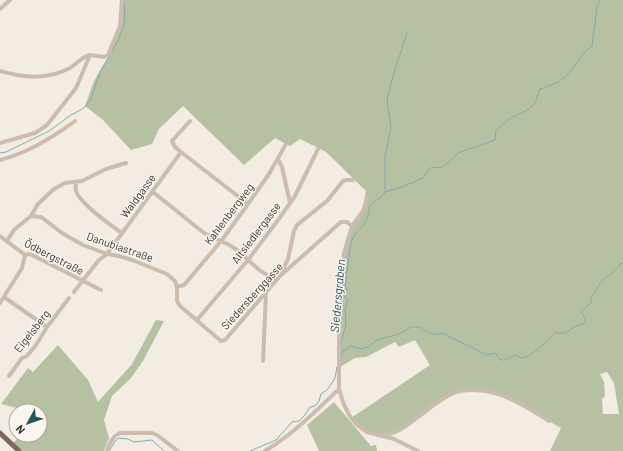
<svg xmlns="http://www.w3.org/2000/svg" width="623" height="451" viewBox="0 0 623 451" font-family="Barlow,sans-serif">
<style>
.green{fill:#b6c1a2;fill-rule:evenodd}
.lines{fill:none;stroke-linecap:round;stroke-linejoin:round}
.stream{stroke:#82abae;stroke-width:1}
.minor{stroke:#cbbcae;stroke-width:4}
.major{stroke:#7b695e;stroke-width:5}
.labels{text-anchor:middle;stroke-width:3;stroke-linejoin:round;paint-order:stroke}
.street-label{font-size:11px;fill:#3a312c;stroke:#faf5ef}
.water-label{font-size:12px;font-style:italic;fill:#23545a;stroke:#faf5ef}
</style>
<rect width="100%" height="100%" fill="#f3ece2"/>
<path class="green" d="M 123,0 L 623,0 L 623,451 L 550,451 L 561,428 L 502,395 L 475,390 L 455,393 L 391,434 L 375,435 L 367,432 L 351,418 L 430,365 L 415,340 L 399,347 L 395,342 L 366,357 L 355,358 L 340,367 L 339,316 L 344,253 L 353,227 L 362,211 L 366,191 L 326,152 L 300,139 L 290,146 L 275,138 L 244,165 L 183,106 L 159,129 L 152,144 L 131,150 L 103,120 L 85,106 L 94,81 L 108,57 L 116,39 ZM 607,372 L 614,383 L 619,414 L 603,414 L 602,399 L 605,396 L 604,382 L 600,374 Z
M 156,320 L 164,321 L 143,361 L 131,378 L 112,396 L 104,420 L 109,438 L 104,451 L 21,451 L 13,443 L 21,435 L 40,435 L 40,411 L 19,411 L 17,408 L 1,404 L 28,368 L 33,372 L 58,345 L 88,380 L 98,402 L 132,364 Z
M 334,402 L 371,446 L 376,445 L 377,451 L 319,451 L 307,425 Z"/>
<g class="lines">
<path class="stream" d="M 110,54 L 118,41 L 125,21 L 124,4
M 0,153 L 6,152 L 49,131 L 71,115 L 84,108 L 91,99 L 100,72 L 109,57
M 385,192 L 385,157 L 391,127 L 387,100 L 393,76 L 407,33
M 341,343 L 346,324 L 345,309 L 348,300 L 344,296 L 347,288 L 345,285 L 351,242 L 355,234 L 365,223 L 369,213 L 369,207 L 372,203 L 380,198 L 385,192 L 402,187 L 423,178 L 430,168 L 443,167 L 458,153 L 495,140 L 496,130 L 509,119 L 529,109 L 535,103 L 540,89 C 546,87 553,85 558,82 C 572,74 579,56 592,46 L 597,7 L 600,0
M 344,351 L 350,346 L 361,349 L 368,347 L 377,340 L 399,334 L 411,327 L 420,327 C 427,333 433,336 442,333 L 487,355 L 495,353 L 501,360 L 505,360 L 515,355 C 517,356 519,357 521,358 C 530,359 549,339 555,333 L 565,333 L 576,326 L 585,323 L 585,318 L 581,312 L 591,303 L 591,297 C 596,292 598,285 603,280 C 609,274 616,273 620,264 L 623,263
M 341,358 L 343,350
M 110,450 L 115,441 L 119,438 L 128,439 L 134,442 L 152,440 L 164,451
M 250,451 L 276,440 L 292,422 L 299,421 L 305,415 L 310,407 L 315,406 L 319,401 L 321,394 L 328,389 L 335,378 L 337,367"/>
<path class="minor" d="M 0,9 L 10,0
M 0,71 C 24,78 47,80 70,68 C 76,64 83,56 90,55
M 0,143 L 35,133 L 47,125 L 76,88 L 90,55 L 104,57 L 108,55 L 120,26 L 122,0
M 181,152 L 248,204
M 278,159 L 282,167 L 290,203
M 0,160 C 28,153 52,138 75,121
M 76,182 C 76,185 75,189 76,191 C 80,204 111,225 122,233
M 153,192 L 204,233 C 214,239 224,241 234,248 C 250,259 258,274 277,279
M 367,198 L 363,211 L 352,226 L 344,253 L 339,306 L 339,389 L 344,405 L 351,418 L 357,425 L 367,432 L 394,439 L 418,451
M 31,216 L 38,204 L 54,189 L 65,183 L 82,181 L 106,169 L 126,163
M 0,236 L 25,255 L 30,254 L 101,290
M 7,241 L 14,230 L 31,216 L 41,217 L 62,233 L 83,245 L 107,254 L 119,256 L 132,260 L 167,274 L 175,281 L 177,287 L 177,301 L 180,306 L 221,341 L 225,340 L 280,276 L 341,222 L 347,222 L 352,226
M 280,275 L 288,259 L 294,231 L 297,225 L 327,201 L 343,181 L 347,180 L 353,180
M 267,276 L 269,289
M 177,287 L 184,285 L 222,240 L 248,204 L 269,174 L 286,144
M 74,292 L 98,261 L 107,254 L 181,152 L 175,147 L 172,141 L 190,121
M 4,297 L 47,327
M 0,303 L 22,268 L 25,255
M 197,320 L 248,260 L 281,216 L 295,196 L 318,149
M 263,361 L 266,293
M 9,376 L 22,358 L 27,356 L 36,345 L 47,327 L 69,298
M 386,435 C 402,432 413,420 426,411 C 434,405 444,397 454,393 C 460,390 466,390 472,390 C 502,390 525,406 549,421
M 107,451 C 110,443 112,437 120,433 L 152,433 L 157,435 L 178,451
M 265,451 C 293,434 315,412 339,389"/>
<path class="major" d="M 0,433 L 19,451"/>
</g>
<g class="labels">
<g class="street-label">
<text transform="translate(138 196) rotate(-54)" y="4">Waldgasse</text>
<text transform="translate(229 214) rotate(-53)" y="4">Kahlenbergweg</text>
<text transform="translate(256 233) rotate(-53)" y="4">Altsiedlergasse</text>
<text transform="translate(120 247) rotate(19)" y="4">Danubiastraße</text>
<text transform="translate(54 257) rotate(27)" y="4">Ödbergstraße</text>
<text transform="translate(252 296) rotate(-48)" y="4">Siedersberggasse</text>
<text transform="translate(32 331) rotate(-52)" y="4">Eigelsberg</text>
</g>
<g class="water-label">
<text transform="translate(338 296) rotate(-85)" y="4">Siedersgraben</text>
</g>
</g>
<g transform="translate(28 423) rotate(230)"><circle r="19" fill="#faf5ef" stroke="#ada7a1"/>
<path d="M0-3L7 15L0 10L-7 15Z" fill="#23545a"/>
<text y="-6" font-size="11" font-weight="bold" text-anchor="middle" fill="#3a312c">N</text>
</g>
</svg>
